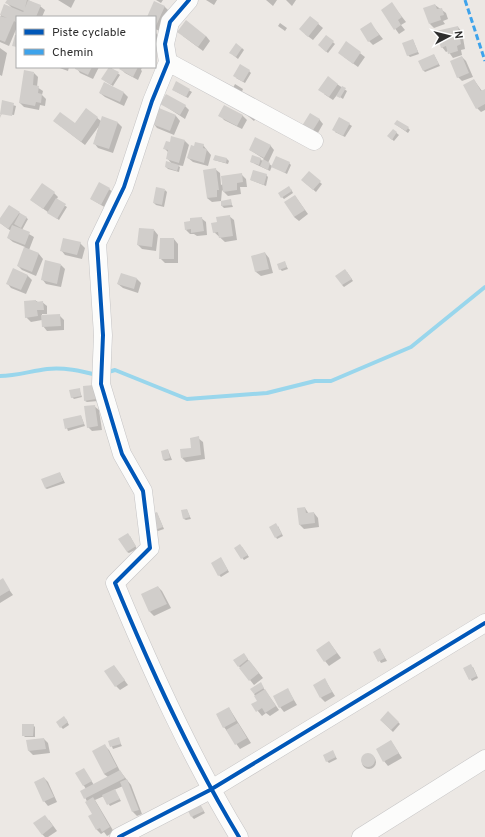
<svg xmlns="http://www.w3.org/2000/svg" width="485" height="837" viewBox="0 0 485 837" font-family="Overpass,sans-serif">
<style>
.shadow{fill:#0003}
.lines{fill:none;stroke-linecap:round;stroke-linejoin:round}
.stream{stroke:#99d6ec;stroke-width:4}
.building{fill:#d1cecb}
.minor-casing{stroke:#c5c4c5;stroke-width:19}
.minor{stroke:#fcfcfb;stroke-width:18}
.quiet{stroke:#3ea3eb;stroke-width:3;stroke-dasharray:6 3;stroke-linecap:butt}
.cycleway-casing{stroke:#fff;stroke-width:6}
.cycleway{stroke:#0057b8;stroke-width:4}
</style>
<rect width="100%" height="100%" fill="#ece8e4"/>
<path class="shadow" d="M 8,0 L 28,0 L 40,6 L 45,10 L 42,17 L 17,17 L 17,27 L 9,46 L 0,42 L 0,18 L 5,5 L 13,9 L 7,3 Z
M 58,0 L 75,0 L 71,8 Z
M 156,0 L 163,0 L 161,3 Z
M 206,0 L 217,0 L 214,5 Z
M 266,0 L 277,0 L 273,6 Z
M 286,0 L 296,0 L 292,6 Z
M 392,4 L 406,22 L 401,25 L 405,30 L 399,34 L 382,10 Z
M 435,5 L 446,13 L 448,19 L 443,21 L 445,24 L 434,28 L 430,24 Z
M 164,6 L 169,11 L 160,31 L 155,29 L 155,17 L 148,17 Z
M 310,17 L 323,28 L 313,40 L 305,34 Z
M 280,23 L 287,28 L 285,31 L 278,26 Z
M 370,23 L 383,39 L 373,45 L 369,41 Z
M 458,27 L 462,32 L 465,49 L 461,50 L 462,55 L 453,58 L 448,51 L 446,52 L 442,47 Z
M 155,32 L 159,37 L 155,47 Z
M 183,36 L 206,36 L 210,41 L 203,51 Z
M 326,36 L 335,44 L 328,53 L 321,47 Z
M 413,40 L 419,54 L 410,57 L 408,55 Z
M 347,43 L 365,57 L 358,67 L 344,57 Z
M 0,48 L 7,53 L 2,76 L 0,75 Z
M 242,48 L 244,50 L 238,59 L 233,55 Z
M 434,55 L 440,66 L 425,72 L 423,70 Z
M 462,57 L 466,61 L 473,77 L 462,81 L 458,77 Z
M 57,67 L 69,67 L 68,71 Z
M 76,67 L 99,67 L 93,79 L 80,73 Z
M 110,67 L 120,75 L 113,86 L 105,81 Z
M 122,67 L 142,67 L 141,70 L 142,71 L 138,80 L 125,73 L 121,69 Z
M 249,71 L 251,73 L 245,83 L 236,78 Z
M 34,73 L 38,77 L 37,87 L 43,91 L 42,95 L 46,99 L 45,106 L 40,105 L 39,110 L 24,107 L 20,103 Z
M 474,80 L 482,91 L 485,90 L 485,110 L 481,112 L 477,108 Z
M 177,83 L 192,92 L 188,98 L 175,91 Z
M 104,84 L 124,93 L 128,97 L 124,106 L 105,97 L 100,93 Z
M 235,84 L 243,89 L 241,94 L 233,88 Z
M 337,84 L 347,91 L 343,99 L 337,95 L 333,100 L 324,94 Z
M 3,102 L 16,106 L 14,115 L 2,113 L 0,118 Z
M 162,104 L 185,106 L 189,110 L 185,119 Z
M 86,109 L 101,121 L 118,123 L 122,127 L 113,153 L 98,148 L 94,143 L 99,126 L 85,145 L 54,121 L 75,124 Z
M 159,109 L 176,116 L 180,121 L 174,135 L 157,128 L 153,123 Z
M 250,113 L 256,118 L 254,121 L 248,116 Z
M 220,115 L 242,115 L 247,120 L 242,129 L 224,120 Z
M 340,118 L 352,126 L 345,137 L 335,132 Z
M 319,119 L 323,124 L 315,138 L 306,133 Z
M 395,124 L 408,128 L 410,130 L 408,133 Z
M 393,130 L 399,135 L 394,141 L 390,138 Z
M 185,141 L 189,145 L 183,166 L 177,165 L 180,167 L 179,172 L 168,169 L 166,167 L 172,164 L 167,158 L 168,152 L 165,149 L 171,143 Z
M 203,145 L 211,155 L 208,166 L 193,162 L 188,158 L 195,147 Z
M 270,145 L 274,150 L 268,163 L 272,166 L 289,163 L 291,165 L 287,174 L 272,166 L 270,171 L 251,162 L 261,159 L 262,161 L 264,159 L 250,150 Z
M 227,159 L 229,161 L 228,164 L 214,160 Z
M 215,169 L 220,173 L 221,185 L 241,174 L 246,179 L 247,187 L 240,187 L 241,194 L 228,196 L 222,190 L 221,201 L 212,202 L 207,198 Z
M 309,173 L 322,184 L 316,192 L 304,182 Z
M 266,175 L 268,177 L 266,186 L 251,180 Z
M 109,189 L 114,193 L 106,208 L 91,199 Z
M 291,189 L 293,193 L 284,199 L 282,197 Z
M 165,190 L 167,192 L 164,207 L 156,205 L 154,203 Z
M 54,193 L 58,197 L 56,200 L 67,207 L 59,220 L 31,200 Z
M 295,196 L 308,214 L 299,221 L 294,217 Z
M 230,200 L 233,207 L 224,208 L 222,206 L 222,202 Z
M 9,206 L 28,219 L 22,230 L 34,237 L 29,250 L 39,254 L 43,259 L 36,276 L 22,270 L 18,266 L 25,247 L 13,242 L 8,238 L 11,231 L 0,223 L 0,220 Z
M 229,216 L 234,220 L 237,240 L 225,242 L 214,232 L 218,223 Z
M 201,218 L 206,222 L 207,235 L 197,236 L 194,234 L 190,234 L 186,230 L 191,222 Z
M 154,230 L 158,235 L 156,251 L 142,249 L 138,245 Z
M 174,239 L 178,244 L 178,263 L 165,263 L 160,258 Z
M 80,243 L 85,248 L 82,259 L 65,255 L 61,250 Z
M 265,253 L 269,258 L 273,273 L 261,276 L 256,272 L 252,257 Z
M 285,263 L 288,269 L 282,271 L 280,269 Z
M 61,265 L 65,269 L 61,287 L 46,284 L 42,279 Z
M 347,272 L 353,281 L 344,287 L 342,285 Z
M 27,275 L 32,280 L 26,294 L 11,288 L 7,283 Z
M 137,279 L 141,283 L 138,293 L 123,288 L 118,284 Z
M 36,301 L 38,302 L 42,302 L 47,306 L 47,314 L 42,314 L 42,316 L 59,315 L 64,320 L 64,330 L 47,331 L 43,326 L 42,320 L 31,322 L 26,317 Z
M 94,386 L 98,401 L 87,402 L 85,401 Z
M 79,389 L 82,397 L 74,399 L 72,397 Z
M 94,406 L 99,410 L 102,430 L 92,431 L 88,427 Z
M 81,416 L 85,426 L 68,431 L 64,420 Z
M 198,438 L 203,442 L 205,459 L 186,462 L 182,458 L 192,449 Z
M 168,450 L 172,460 L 165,461 L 163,459 Z
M 60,473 L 65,483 L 47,489 L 45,488 Z
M 305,508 L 309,514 L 314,513 L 318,518 L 319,527 L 304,529 L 300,525 Z
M 187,510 L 191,519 L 186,520 L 184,519 Z
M 157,513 L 164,529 L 158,531 L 156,530 Z
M 278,526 L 283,536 L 277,539 L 276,537 Z
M 130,536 L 137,549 L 129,553 L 127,552 Z
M 242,547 L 249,557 L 244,560 L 235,549 Z
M 222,560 L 229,572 L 221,577 L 219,575 Z
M 2,580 L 13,595 L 0,603 L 0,581 Z
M 158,587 L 162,591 L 171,608 L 154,616 L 150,612 Z
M 329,642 L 341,658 L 329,666 L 325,661 Z
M 380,649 L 387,661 L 381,663 L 374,652 Z
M 245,656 L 263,678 L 254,685 L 234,660 Z
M 114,666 L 128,685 L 120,690 L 116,686 Z
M 473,667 L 478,678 L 472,681 L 464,669 Z
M 325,680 L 335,696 L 325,702 L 321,698 Z
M 262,686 L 279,710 L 270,716 L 266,713 L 262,716 L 253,705 L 258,701 L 254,694 Z
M 288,690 L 297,705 L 284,712 L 280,707 Z
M 229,708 L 251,743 L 240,749 L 224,727 Z
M 388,712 L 400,724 L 393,732 L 381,720 Z
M 66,719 L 69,725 L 63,729 L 61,727 Z
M 33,725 L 35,727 L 35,737 L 25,737 L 23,735 Z
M 44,739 L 48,743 L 50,753 L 33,755 L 29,751 L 28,741 Z
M 118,739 L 122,746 L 113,749 L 110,742 Z
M 391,741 L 402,758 L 388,766 L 384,761 Z
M 104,745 L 109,750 L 120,771 L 131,785 L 142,814 L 137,816 L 133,812 L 123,786 L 114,790 L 121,801 L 110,806 L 104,796 L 95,800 L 114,832 L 107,836 L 104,832 L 101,834 L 97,830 L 93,814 L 82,791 L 86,789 L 76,773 L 85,771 L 94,785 L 108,777 L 104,774 Z
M 333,752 L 337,759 L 329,763 L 327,761 Z
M362 762a7 7 0 1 1 14 0a7 7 0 1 1-14 0Z
M 44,778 L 48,782 L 57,802 L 48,806 L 44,801 Z
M 199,804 L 205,813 L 194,819 L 192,817 Z
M 49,820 L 57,831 L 48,837 L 45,837 L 42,834 Z"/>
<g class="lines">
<path class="stream" d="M 105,373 L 115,370 L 187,399 L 267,393 L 315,381 L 331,381 L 411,347 L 485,287
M 0,376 C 16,376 31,371 47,369 C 64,367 81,371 97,375"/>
</g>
<path class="building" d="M 7,0 L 27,0 L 25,8 L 28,0 L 41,5 L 36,17 L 17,17 L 17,23 L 14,21 L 5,42 L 0,40 L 0,16 L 7,18 L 0,15 L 4,4 L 23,12 L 24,11 L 5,3 Z
M 154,1 L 165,6 L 155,28 L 155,17 L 147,17 Z
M 392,2 L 402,17 L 398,20 L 401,25 L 394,30 L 381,10 Z
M 435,4 L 437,9 L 442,8 L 444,15 L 440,16 L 441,20 L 429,24 L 423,8 Z
M 310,16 L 319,23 L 308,37 L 299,29 Z
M 186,20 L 206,36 L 198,47 L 177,32 Z
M 371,22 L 379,35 L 368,42 L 360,29 Z
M 458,26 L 461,44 L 457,46 L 458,51 L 448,54 L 446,46 L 441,48 L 436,31 Z
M 15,35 L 17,35 L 17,47 L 12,46 Z
M 326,35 L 334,41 L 326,52 L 318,45 Z
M 413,39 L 418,52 L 407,56 L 402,43 Z
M 346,41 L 361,52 L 353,64 L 338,53 Z
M 236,43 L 242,48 L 236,57 L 229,53 Z
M 434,54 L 439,64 L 423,71 L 418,61 Z
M 462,56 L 469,73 L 457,78 L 450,61 Z
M 240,64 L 250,70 L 243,82 L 233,76 Z
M 75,67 L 92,67 L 88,75 L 75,69 Z
M 109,67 L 119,72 L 111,85 L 101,79 Z
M 121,67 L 138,67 L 133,77 L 119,69 Z
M 24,70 L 34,72 L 33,85 L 39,86 L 38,93 L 42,94 L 41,103 L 36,102 L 35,106 L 19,103 Z
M 328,76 L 338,84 L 329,97 L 318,90 Z
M 474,79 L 481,91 L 485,89 L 485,104 L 476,109 L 463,85 Z
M 176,81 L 190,89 L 186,97 L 172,90 Z
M 104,82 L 124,92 L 120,102 L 99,93 Z
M 342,86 L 346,88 L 340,98 L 336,96 Z
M 166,94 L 186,105 L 180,115 L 160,104 Z
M 2,100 L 14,103 L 12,116 L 0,114 Z
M 224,105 L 243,115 L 237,126 L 218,116 Z
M 86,108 L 98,117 L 81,142 L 53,121 L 60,112 L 75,123 Z
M 159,108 L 176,115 L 170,131 L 152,124 Z
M 310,113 L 320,119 L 310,135 L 300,129 Z
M 102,116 L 118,122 L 109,149 L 93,144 Z
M 339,117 L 350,123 L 343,136 L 332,130 Z
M 397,120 L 409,127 L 406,131 L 394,124 Z
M 393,129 L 397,132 L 392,140 L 387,136 Z
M 171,136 L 185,140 L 179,163 L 166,159 L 168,150 L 163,149 L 166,141 L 170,142 Z
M 255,137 L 271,145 L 264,158 L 249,150 Z
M 195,142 L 204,144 L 203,148 L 207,149 L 204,163 L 187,158 L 191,145 L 194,146 Z
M 215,155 L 227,158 L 226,163 L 213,160 Z
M 252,155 L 261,158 L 259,165 L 250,162 Z
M 276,156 L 290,162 L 285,173 L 271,167 Z
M 263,159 L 270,163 L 268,170 L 260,166 Z
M 166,161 L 179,165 L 177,171 L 165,167 Z
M 216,168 L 219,190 L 217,190 L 217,197 L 207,198 L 203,170 Z
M 253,170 L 267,174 L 264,185 L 250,180 Z
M 309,171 L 321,181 L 313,190 L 301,180 Z
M 242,173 L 243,182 L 237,183 L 237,190 L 223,192 L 221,176 Z
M 99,182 L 110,188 L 101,205 L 90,199 Z
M 42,183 L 55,192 L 43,209 L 30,200 Z
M 289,186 L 292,191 L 281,198 L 278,193 Z
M 156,187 L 165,189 L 162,205 L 153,203 Z
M 295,195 L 305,210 L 294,217 L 284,202 Z
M 56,198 L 66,204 L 57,219 L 47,213 Z
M 231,199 L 232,205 L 221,206 L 221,201 Z
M 9,205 L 20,212 L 8,229 L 0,223 L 0,218 Z
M 20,213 L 27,217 L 21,228 L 14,224 Z
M 230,215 L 233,236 L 219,238 L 218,232 L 213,233 L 211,223 L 217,222 L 216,217 Z
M 202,217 L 204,231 L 191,233 L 191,229 L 185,230 L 184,222 L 190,221 L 190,218 Z
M 12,225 L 30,232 L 25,245 L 7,238 Z
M 139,228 L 154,229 L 152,247 L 137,245 Z
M 63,238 L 81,242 L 77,255 L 60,251 Z
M 160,238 L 174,238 L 174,259 L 159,259 Z
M 24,247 L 39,253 L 32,272 L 17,266 Z
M 265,252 L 269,269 L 255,272 L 251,256 Z
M 45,260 L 61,264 L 57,284 L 41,280 Z
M 285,261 L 287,267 L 279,270 L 277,264 Z
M 13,268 L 28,275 L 21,290 L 6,284 Z
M 345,269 L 352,279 L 342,285 L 335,276 Z
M 121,273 L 137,278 L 134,289 L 117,284 Z
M 36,300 L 36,302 L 43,301 L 44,310 L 37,310 L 38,316 L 25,318 L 24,301 Z
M 60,314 L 61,326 L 42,327 L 41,315 Z
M 94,385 L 96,399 L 84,401 L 83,386 Z
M 80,388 L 81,396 L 71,398 L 69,390 Z
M 95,405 L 98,426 L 87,428 L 84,406 Z
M 81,415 L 84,424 L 65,429 L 63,419 Z
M 199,436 L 201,455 L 181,458 L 180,449 L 191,448 L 190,438 Z
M 168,449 L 170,458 L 163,460 L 161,451 Z
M 60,472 L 63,481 L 45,488 L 41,479 Z
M 305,507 L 306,513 L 314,512 L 315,523 L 299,525 L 297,508 Z
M 187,509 L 190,517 L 183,519 L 181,510 Z
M 157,512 L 163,527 L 155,530 L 149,515 Z
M 276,523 L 282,534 L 275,538 L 269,527 Z
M 128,533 L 136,546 L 127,552 L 118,539 Z
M 240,544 L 248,555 L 241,559 L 234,548 Z
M 221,557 L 228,570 L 218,576 L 211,563 Z
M 3,578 L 10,590 L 0,596 L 0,580 Z
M 158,586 L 167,604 L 149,612 L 141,594 Z
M 329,641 L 337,653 L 324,662 L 316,650 Z
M 380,648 L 385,658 L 378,662 L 373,652 Z
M 244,653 L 248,659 L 238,667 L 233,660 Z
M 249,660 L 259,673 L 249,681 L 239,668 Z
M 471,664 L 477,676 L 469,680 L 463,668 Z
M 114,665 L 125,680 L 115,687 L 104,671 Z
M 325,678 L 332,692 L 320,698 L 313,685 Z
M 261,682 L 264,688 L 254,694 L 250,689 Z
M 288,688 L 294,700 L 279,708 L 273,696 Z
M 265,689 L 276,706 L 265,713 L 262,708 L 256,712 L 251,704 L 257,701 L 254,696 Z
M 229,707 L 236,721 L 223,728 L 216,714 Z
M 388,711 L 399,722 L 391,730 L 380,720 Z
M 64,716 L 68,722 L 60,728 L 56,722 Z
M 238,723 L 247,738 L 235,745 L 226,730 Z
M 22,724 L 34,724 L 33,736 L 22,736 Z
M 119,737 L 121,744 L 110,747 L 108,741 Z
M 44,738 L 46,749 L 28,751 L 26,740 Z
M 391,740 L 399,753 L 383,762 L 376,749 Z
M 105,744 L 117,767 L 104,774 L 92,751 Z
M 333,750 L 336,757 L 326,762 L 323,755 Z
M361 760a7 7 0 1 1 14 0a7 7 0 1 1-14 0Z
M 84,768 L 92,781 L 83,786 L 75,773 Z
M 120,770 L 125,778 L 84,799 L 80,791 Z
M 44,777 L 54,797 L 43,802 L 34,782 Z
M 127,779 L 139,810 L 132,812 L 120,782 Z
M 115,789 L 120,799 L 107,805 L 102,795 Z
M 93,797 L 110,827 L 102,832 L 100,828 L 96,830 L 88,816 L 92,814 L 85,802 Z
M 199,802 L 204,811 L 191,817 L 187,809 Z
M 45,815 L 53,826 L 42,835 L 33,823 Z"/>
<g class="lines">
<g class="minor-casing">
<path id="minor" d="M 189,0 L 170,22 L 165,44 L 168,62 L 152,101 L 124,187 L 97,243 L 103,335 L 101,384 L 122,454 L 143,491 L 150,548 L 115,583 C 151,670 190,756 239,837
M 168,62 L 314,141
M 119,837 L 210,790 L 485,623
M 361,837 L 485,759"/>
</g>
<use href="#minor" class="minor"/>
<path class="quiet" d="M 465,0 L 485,61"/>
<g class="cycleway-casing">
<path id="cycleway" d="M 189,0 L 170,22 L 165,44 L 168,62 L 152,101 L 124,187 L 97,243 L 103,335 L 101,384 L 122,454 L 143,491 L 150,548 L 115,583 C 151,670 190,756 239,837
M 119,837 L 210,790 L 485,623"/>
</g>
<use href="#cycleway" class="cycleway"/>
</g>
<rect x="16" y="16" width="140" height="52" fill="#ffffff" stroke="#ababab"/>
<rect x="24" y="29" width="20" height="6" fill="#0057b8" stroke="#ababab"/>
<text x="52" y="36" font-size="12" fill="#2e2e2e">Piste cyclable</text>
<rect x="24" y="49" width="20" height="6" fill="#3ea3eb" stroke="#ababab"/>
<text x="52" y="56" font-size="12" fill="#2e2e2e">Chemin</text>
<g transform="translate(449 36) rotate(83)" stroke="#ffffff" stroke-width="3" paint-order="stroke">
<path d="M0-3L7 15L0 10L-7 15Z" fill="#2e2e2e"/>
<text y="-6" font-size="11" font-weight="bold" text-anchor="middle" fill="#2e2e2e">N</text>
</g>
</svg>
